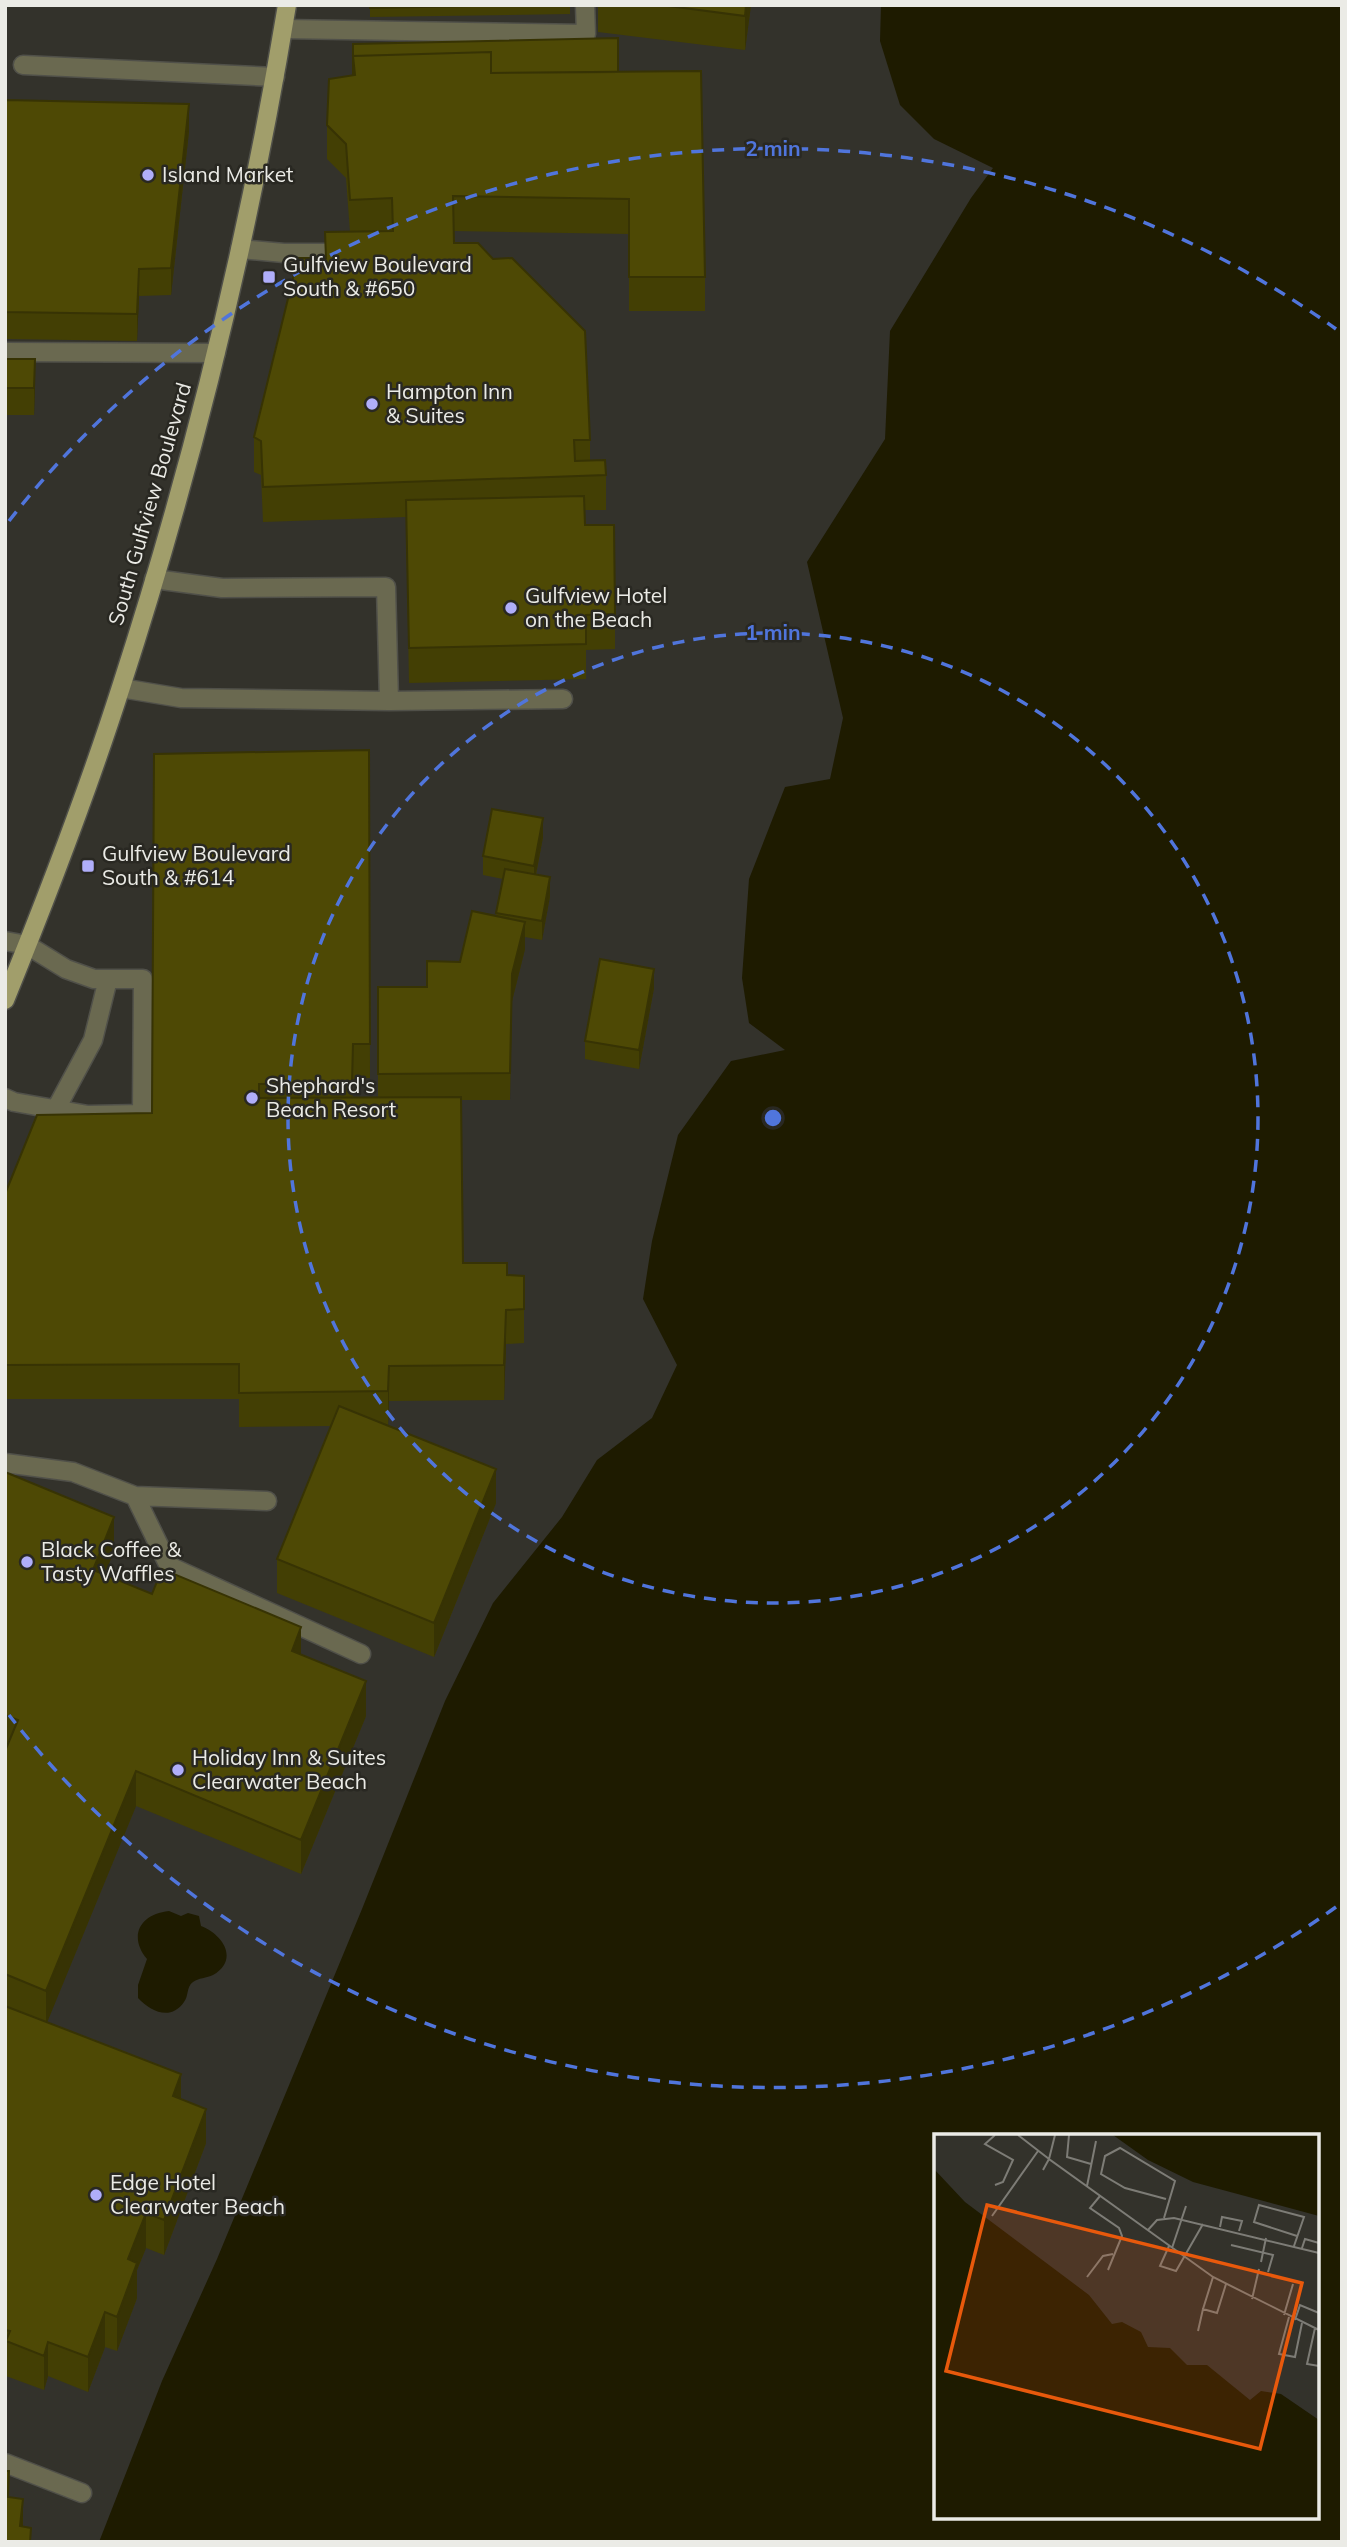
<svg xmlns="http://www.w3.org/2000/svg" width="1347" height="2547" viewBox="0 0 1347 2547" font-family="Mulish,sans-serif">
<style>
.water{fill:#1e1b00;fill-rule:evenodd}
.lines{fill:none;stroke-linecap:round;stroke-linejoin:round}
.service-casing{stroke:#505049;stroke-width:21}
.primary-casing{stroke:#505049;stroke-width:21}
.service{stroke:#6a6950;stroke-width:18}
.primary{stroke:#a19e6b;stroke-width:18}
.wall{fill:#433f04}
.shaded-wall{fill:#373304}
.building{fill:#4e4905;stroke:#373304;stroke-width:2}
.ring{fill:none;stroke:#5075dc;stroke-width:3.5;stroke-dasharray:12 9}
.poi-dot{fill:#b0aefa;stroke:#292822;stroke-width:2.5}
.labels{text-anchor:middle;stroke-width:5;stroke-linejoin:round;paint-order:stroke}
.poi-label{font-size:21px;fill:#ebebe6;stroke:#292822;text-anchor:start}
.street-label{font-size:21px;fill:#ebebe6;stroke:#292822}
.inset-road{fill:none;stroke:#7d7c76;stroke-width:2}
.view{fill:#e8590c;fill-opacity:0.15;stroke:#e8590c;stroke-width:3.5}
.inset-edge{fill:none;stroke:#ebebe6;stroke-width:3.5}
.centre{fill:#5075dc;stroke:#292822;stroke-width:3.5}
.ring-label{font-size:21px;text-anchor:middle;font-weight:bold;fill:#5075dc;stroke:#292822;stroke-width:5;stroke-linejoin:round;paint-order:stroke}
</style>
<rect width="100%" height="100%" fill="#33322b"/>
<path class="water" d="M 881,5 L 1342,5 L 1342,2542 L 99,2542 L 162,2381 L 217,2259 L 362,1909 L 445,1701 L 493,1603 L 562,1517 L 597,1460 L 652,1418 L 677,1365 L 643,1299 L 652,1241 L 678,1135 L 731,1061 L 785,1050 L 749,1023 L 742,978 L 749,879 L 785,787 L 830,779 L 843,718 L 807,562 L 885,439 L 890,331 L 971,198 L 993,168 L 934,139 L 900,105 L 880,41 ZM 936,2136 L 1317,2136 L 1317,2517 L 936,2517 Z
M 169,1911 L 181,1916 L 188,1913 L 199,1916 L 201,1926 C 222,1934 240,1959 213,1975 C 207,1978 198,1978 193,1982 C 186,1987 189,1996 184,2002 C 171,2021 151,2012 138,1998 L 138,1985 L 147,1959 C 128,1936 140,1914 169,1911 Z"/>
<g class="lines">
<g class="service-casing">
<path id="service" d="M 284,29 L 586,34 L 585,5
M 23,65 L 275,77
M 240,249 L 284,253 L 349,253
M 5,352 L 216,353
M 121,688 L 181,698 L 389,701 L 386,587 L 222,588 L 154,579
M 389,701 L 563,699
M 5,941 L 27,945 L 66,969 L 94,979 L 143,979 L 142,1114 L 88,1115 L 14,1102 L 5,1098
M 56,1109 L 93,1040 L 108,979
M 5,1463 L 73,1472 L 135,1496 L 267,1501
M 135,1496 L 169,1566 L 361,1654
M 5,2463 L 82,2493"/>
</g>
<g class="primary-casing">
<path id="primary" d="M 5,1000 C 47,897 87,793 121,687 C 193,465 249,236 287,5"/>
</g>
<use href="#service" class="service"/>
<use href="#primary" class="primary"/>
</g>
<path class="wall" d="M 78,5 L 106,5 L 106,7 Z
M 370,5 L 570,5 L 570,14 L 370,17 Z
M 598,5 L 751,5 L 745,50 L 598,32 Z
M 353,44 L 618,72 L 705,277 L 705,311 L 629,311 L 629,234 L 454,231 L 454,243 L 590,440 L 590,461 L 606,475 L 606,510 L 585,510 L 585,525 L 615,614 L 615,649 L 586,650 L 586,679 L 409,683 L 406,517 L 263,522 L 261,475 L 254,472 L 254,437 L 325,258 L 325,232 L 350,232 L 346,178 L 327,159 L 327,125 L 353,75 Z
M 5,100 L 189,131 L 171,295 L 139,296 L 137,341 L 6,339 L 6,359 L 35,386 L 34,415 L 5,415 Z
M 369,750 L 370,1078 L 353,1079 L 353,1097 L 378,1097 L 378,987 L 427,987 L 460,962 L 496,916 L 503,879 L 483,875 L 483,856 L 543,837 L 536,875 L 550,896 L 542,940 L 525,937 L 525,949 L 512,1001 L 510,1100 L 461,1100 L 463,1263 L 507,1275 L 524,1276 L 524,1343 L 506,1344 L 504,1400 L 389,1401 L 388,1426 L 496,1503 L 434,1657 L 277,1593 L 277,1559 L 331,1426 L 239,1427 L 239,1399 L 5,1399 L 5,1194 L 152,1113 Z
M 654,988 L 639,1069 L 585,1059 L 585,1041 Z
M 5,1472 L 114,1551 L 104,1575 L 301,1654 L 366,1716 L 301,1874 L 136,1806 L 47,2022 L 181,2099 L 206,2143 L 164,2255 L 146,2248 L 137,2270 L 137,2298 L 117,2351 L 105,2347 L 88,2392 L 48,2376 L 44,2390 L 6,2376 Z"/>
<path class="shaded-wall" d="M 746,5 L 751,5 L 745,50 L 745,16 Z
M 189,104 L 189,131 L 171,295 L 171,268 Z
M 139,269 L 139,296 L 137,341 L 137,314 Z
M 35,359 L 35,386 L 34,415 L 34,388 Z
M 543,818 L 543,837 L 534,884 L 534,866 Z
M 550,877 L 550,896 L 542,940 L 542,921 Z
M 525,922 L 525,949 L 512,1001 L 510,1100 L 512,974 Z
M 654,969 L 654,988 L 639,1069 L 639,1050 Z
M 506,1310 L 506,1344 L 504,1400 L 504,1365 Z
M 389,1366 L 389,1401 L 388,1426 L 388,1391 Z
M 496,1469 L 496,1503 L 434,1657 L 434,1623 Z
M 114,1517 L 114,1551 L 93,1604 L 93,1570 Z
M 301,1627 L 301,1661 L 292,1651 Z
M 366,1681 L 366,1716 L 301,1874 L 301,1840 Z
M 136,1771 L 136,1806 L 46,2025 L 46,1991 Z
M 181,2074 L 181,2108 L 173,2096 Z
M 206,2109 L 206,2143 L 164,2255 L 164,2220 Z
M 146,2213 L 146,2248 L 137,2270 L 137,2298 L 117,2351 L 117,2317 L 128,2259 Z
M 105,2312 L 105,2347 L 88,2392 L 88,2357 Z
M 48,2342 L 48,2376 L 44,2390 L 44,2356 Z
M 23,2499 L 23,2533 L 20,2526 Z"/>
<path class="building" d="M 370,5 L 517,5 L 370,8 Z
M 661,5 L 746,5 L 745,16 Z
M 618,38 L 618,72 L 491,73 L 491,52 L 353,56 L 353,75 L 353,44 Z
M 491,52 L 491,73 L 701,71 L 705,277 L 629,277 L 629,199 L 453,196 L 454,243 L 478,243 L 493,259 L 512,258 L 585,331 L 590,440 L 574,440 L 575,461 L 605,460 L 606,475 L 263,487 L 261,441 L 254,437 L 298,258 L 326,258 L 325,232 L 393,231 L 392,198 L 350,200 L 346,144 L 327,125 L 329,79 L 355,75 L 353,56 Z
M 5,100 L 189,104 L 171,268 L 139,269 L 137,314 L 5,312 Z
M 5,359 L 35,359 L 34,388 L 5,388 Z
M 584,496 L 585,525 L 614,525 L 615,614 L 586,615 L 586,644 L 409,648 L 406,500 Z
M 369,750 L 370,1044 L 353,1044 L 352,1083 L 259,1084 L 259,1098 L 461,1097 L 463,1263 L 507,1263 L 507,1275 L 524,1276 L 524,1309 L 506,1310 L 504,1365 L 389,1366 L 388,1391 L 239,1393 L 239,1364 L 5,1365 L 5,1194 L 37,1115 L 152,1113 L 154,754 Z
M 492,809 L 543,818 L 534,866 L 483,856 Z
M 505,869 L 550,877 L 542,921 L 496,913 Z
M 472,911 L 525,922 L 512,974 L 510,1073 L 378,1074 L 378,987 L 427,987 L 427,961 L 460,962 Z
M 600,959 L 654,969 L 639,1050 L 585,1041 Z
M 339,1406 L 496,1469 L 434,1623 L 277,1559 Z
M 5,1472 L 114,1517 L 93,1570 L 152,1594 L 162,1569 L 301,1627 L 292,1651 L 366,1681 L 301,1840 L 136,1771 L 46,1991 L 5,1974 L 5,1751 L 18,1720 L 5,1715 Z
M 5,2006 L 181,2074 L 173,2096 L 206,2109 L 164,2220 L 146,2213 L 128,2259 L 137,2263 L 117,2317 L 105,2312 L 88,2357 L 48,2342 L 44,2356 L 6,2341 L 10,2331 L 5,2330 Z
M 5,2471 L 9,2471 L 8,2497 L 23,2499 L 20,2526 L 31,2528 L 30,2542 L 5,2542 Z"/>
<g class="ring">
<circle cx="773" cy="1118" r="485"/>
<path d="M1336 1907A969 969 0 0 1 9 1715M9 521A969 969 0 0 1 1336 329"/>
</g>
<g class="poi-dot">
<circle cx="148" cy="175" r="7"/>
<rect x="262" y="270" width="14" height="14" rx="3.5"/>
<circle cx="372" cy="404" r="7"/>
<circle cx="511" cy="608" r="7"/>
<rect x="81" y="859" width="14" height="14" rx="3.5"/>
<circle cx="252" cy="1098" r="7"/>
<circle cx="27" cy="1562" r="7"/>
<circle cx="178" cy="1770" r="7"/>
<circle cx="96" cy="2195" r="7"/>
</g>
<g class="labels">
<g class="poi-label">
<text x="162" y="182">Island Market</text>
<text x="283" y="272">Gulfview Boulevard<tspan x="283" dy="24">South &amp; #650</tspan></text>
<text x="386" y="399">Hampton Inn<tspan x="386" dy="24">&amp; Suites</tspan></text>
<text x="525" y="603">Gulfview Hotel<tspan x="525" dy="24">on the Beach</tspan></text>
<text x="102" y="861">Gulfview Boulevard<tspan x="102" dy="24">South &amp; #614</tspan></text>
<text x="266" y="1093">Shephard's<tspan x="266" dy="24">Beach Resort</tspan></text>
<text x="41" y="1557">Black Coffee &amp;<tspan x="41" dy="24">Tasty Waffles</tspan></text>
<text x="192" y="1765">Holiday Inn &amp; Suites<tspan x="192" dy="24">Clearwater Beach</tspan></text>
<text x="110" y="2190">Edge Hotel<tspan x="110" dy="24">Clearwater Beach</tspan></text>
</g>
<g class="street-label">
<text transform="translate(150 504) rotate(-74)" y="7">South Gulfview Boulevard</text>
</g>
</g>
<g transform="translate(934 2134)">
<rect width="385" height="385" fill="#33322b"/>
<path d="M 179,1 L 385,1 L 385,82 L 259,48 L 214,26 ZM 0,35 L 31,68 L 155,161 L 178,190 L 188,188 L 207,198 L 214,213 L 236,214 L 253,231 L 273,231 L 316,266 L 327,257 L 347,260 L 385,286 L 385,384 L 0,384 Z" fill="#1e1b00"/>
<path class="inset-road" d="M 84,1 L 115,25 L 109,36M 121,1 L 115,25 L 279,143 L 385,196M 135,1 L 133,23 L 157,30M 61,51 L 69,48 L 79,26 L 51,10 L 61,1M 153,52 L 162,7M 166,62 L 156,74 L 185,94 L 188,102 L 174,136M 58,82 L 104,17M 230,84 L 241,47 L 186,14 L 171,22 L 167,40 L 191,54 L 232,65M 286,93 L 288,83 L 308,87 L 305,97M 214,96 L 223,86 L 240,84 L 385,119M 297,111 L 339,121 L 334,138M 235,112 L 226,132 L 242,137 L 269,90M 360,112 L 370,83 L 325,71 L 320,88 L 363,102M 238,114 L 252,72M 368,114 L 371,105 L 385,109M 327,128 L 332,104M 153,143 L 169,122 L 179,120M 279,143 L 269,175 L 283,179 L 292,150M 318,165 L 325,135M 350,181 L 359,150M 355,183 L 345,220 L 361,223 L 368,189M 361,186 L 366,171 L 385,179M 381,194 L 373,230 L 385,232M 264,197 L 269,175"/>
<path class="view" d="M 53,71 L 368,149 L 326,315 L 12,237 Z"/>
<rect width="385" height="385" class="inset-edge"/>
</g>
<circle cx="773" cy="1118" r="10" class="centre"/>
<g class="ring-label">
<text x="773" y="156">2 min</text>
<text x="773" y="640">1 min</text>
</g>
<rect width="1347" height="2547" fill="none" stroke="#ebebe6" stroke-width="14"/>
</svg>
